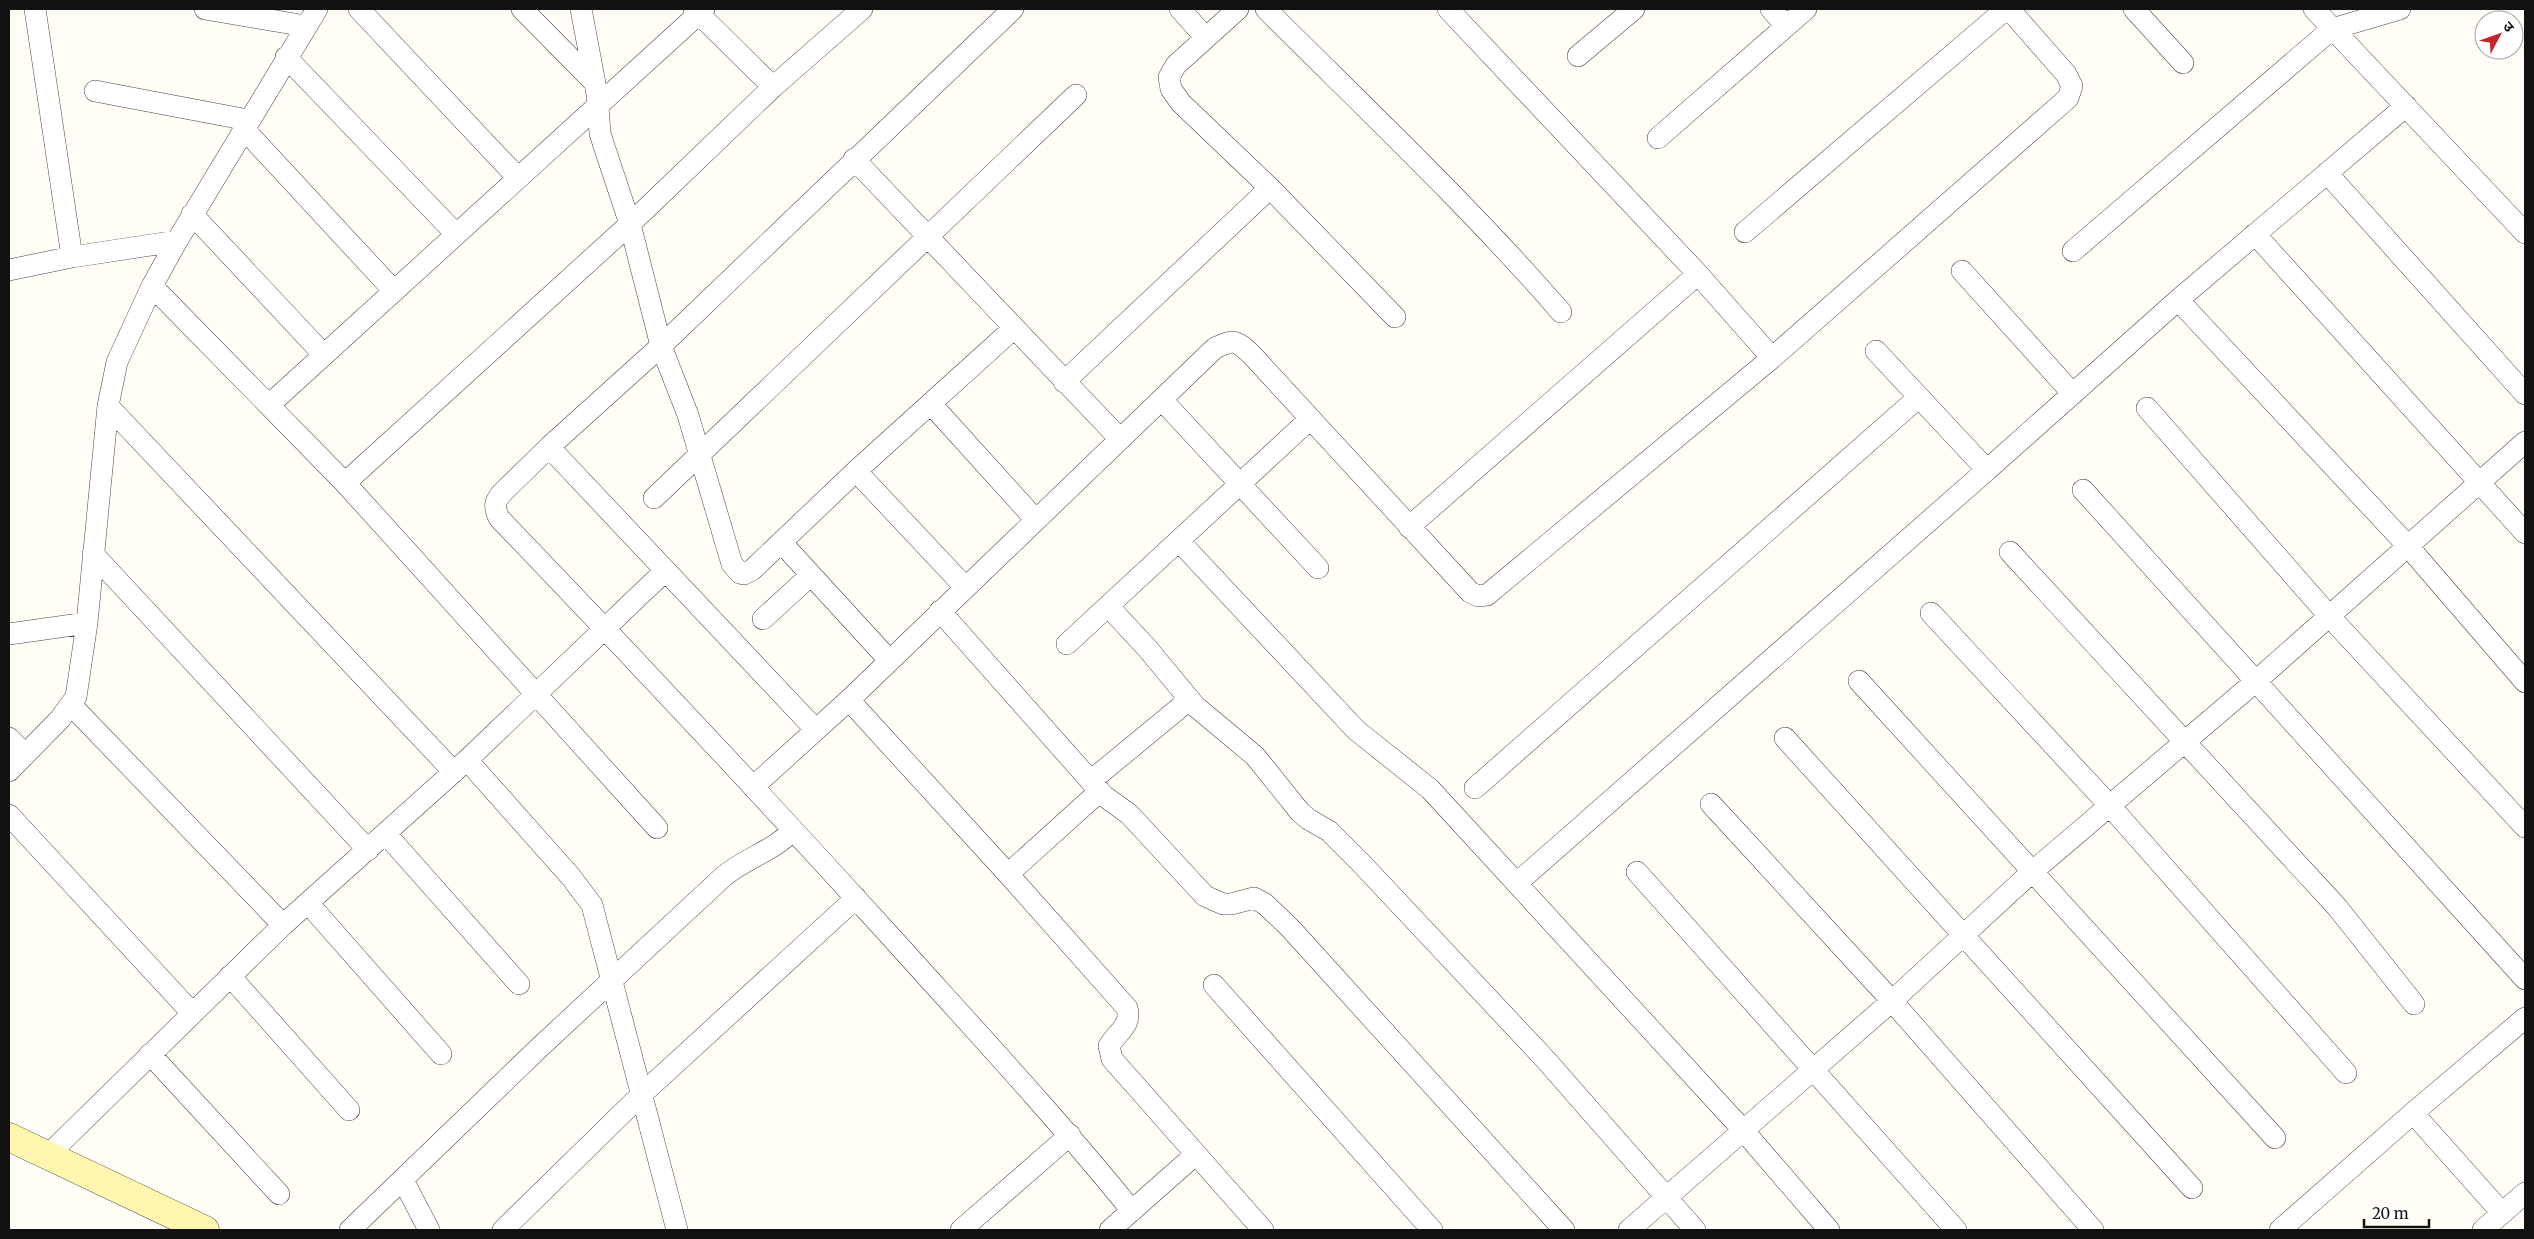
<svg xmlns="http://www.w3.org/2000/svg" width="2534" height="1239" viewBox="0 0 2534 1239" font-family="Merriweather,'Noto Sans Devanagari',serif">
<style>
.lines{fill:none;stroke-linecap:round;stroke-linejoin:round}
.street-casing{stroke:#444;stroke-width:22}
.secondary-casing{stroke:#333;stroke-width:29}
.street{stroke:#fff;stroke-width:21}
.secondary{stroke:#fff6b0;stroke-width:28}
</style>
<rect width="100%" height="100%" fill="#fffdf5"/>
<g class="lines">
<g class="street-casing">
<path id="street" d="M 35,9 L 72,257
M 205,9 L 306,26
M 359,9 L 518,178
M 522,9 L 594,82
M 581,9 L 597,94 L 600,133 L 604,146 L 630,224 L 661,346 L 688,415 L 732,564 L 740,573 L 744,574 L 752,570 L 856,471 L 1013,329
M 694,9 L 773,87
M 1013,9 L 661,346 L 549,447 L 502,493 C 494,502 494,507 499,518 C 632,656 763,796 892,938 C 973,1028 1056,1117 1132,1211
M 1180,9 L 1206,38
M 1238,9 L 1176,65 L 1169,77 L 1171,89 L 1181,103 L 1270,188 L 1395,317
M 1266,9 C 1366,109 1469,206 1561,312
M 1448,9 L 1698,274 L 1772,358
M 1771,9 L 1786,26
M 2134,9 L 2183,63
M 2314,9 L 2525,233
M 1578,56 L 1634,9
M 286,57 L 456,234
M 95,91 L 248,120
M 243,128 L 394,291
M 1658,138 L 1806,9
M 854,159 L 1120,439
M 2327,173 L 2525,394
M 192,214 L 324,355
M 1745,232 L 2006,9
M 2255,234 L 2525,533
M 2073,251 L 2332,29 L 2400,9
M 9,270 L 72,257 L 177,241
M 1962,271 L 2073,394
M 152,286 L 345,483 L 657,828
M 2178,300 L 2407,545 L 2525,682
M 1876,351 L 1987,470 L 2178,300 L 2406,106
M 1064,382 L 1270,188
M 1162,400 L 1318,568
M 931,404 L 1036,520
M 269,405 L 704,9
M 108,406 L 454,772
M 2147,408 L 2330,617 L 2525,827
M 549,447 L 816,730
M 856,471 L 965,587
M 345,483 L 630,224 L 773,87 L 862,9
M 2083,490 L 2525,979
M 654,498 L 1076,95
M 1409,527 L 1698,274
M 1179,541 L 1356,730 L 1430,789 L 1743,1130 L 1829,1230
M 781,542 L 889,660
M 2010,552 L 2337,907 L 2414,1004
M 93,554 L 368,850
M 1108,606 L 1147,648 L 1195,706 L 1255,756 L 1300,812 L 1308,819 L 1329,831 L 1361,863 L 1545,1059 L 1695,1230
M 940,611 L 1104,796 L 1129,814 L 1205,896 L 1223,904 L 1231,904 L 1254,898 L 1265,904 L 1291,929 L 1564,1230
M 1931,613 L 2110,806 L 2346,1073
M 763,619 L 811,575
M 9,634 L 87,623
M 1067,644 L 1310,419
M 1859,681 L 2275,1138
M 849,700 L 1008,874 L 1127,1008 C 1132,1026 1117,1032 1109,1046 L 1112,1059 L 1263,1230
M 72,706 L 283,925
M 9,738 L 25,755
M 1785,738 L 2192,1188
M 467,760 L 571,877 L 592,905 L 677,1230
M 9,771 L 60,719 L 76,697 L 87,623 L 108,406 L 117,362 L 152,286 L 177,241 L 317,9
M 1092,780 L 1189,700
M 753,787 L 849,700 L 1215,348 C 1234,339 1236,340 1251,354 L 1470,592 L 1478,596 L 1487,595 L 1772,358 L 2068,98 L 2072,86 L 2066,74 L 2009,9
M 1475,788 L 1919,397
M 1711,804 L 1892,1001 L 2093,1230
M 9,815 L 192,1013
M 386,834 L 519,984
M 1637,872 L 1956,1230
M 1008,874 L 1100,791
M 1517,883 L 1987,470
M 308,903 L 441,1054
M 230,976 L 349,1110
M 1214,985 L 1432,1230
M 150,1054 L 279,1194
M 2413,1113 L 2502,1213
M 48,1155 L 283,925 L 467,760 L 665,571
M 403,1180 L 429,1230
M 350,1230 L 540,1047 L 723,877 C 745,858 774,851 793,830
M 503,1230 L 642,1094 L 856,898
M 961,1230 L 1070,1135
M 1110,1230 L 1195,1155
M 1629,1230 L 1892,1001 L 2033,871 L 2255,682 L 2525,442
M 2280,1230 L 2413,1113 L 2525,1018
M 2483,1230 L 2525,1193"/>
</g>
<g class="secondary-casing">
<path id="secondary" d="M 9,1137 L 205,1230"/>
</g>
<use href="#street" class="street"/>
<use href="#secondary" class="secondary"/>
</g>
<rect width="2534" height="1239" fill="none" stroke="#111111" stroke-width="20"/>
<g transform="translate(2499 35) rotate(49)"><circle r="24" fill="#ffffff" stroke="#a0a0a0"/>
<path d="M0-4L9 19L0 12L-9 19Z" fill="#c4262e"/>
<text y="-8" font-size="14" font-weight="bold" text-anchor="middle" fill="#111111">उ</text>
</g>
<path d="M2364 1219v8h65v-8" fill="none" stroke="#111111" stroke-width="2.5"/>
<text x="2372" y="1219" font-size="15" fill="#111111" stroke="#ffffff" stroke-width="4" paint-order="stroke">20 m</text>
</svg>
